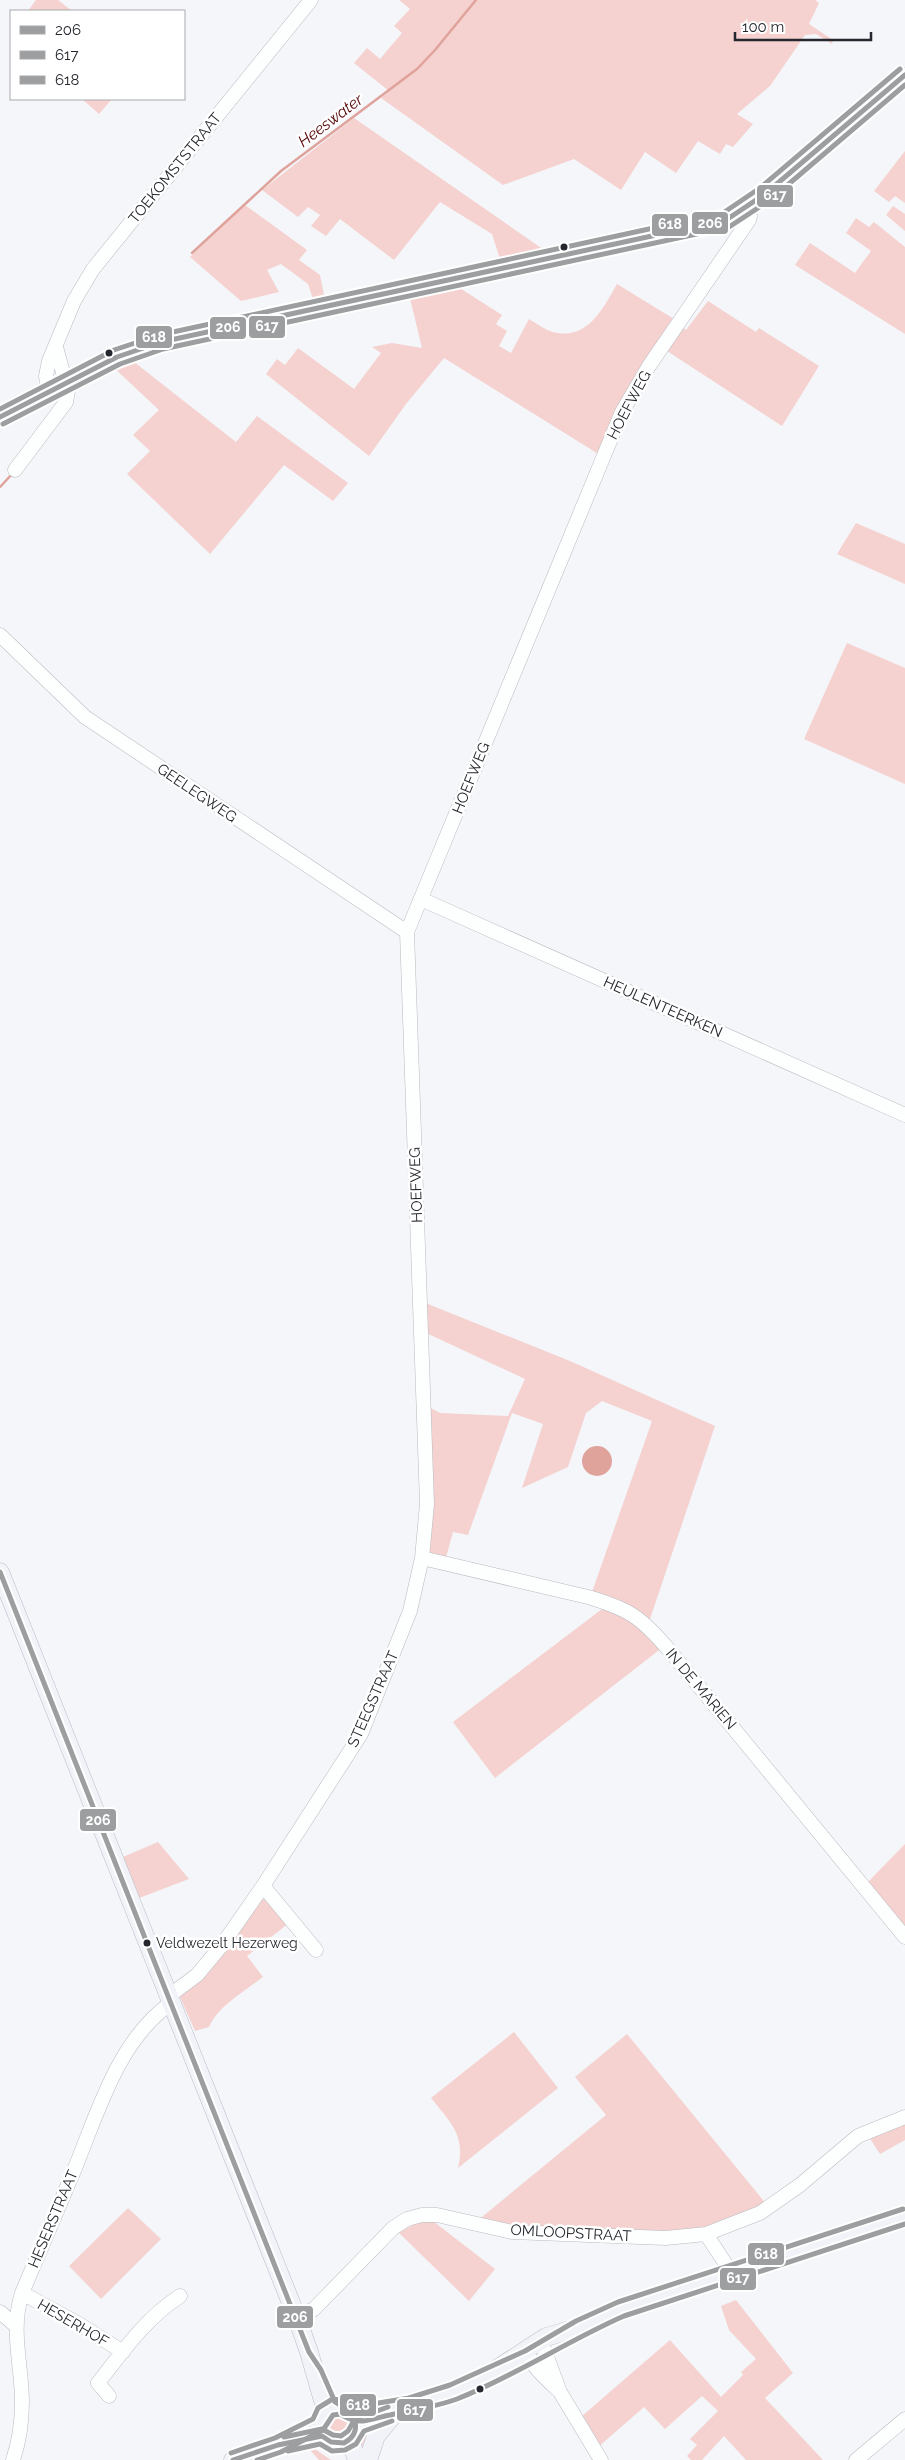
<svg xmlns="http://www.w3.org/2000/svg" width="905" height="2460" viewBox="0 0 905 2460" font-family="Raleway,sans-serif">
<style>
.green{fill:#f5d2cf}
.water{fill:#dfa39c}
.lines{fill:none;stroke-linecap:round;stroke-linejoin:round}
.stream{stroke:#dfa39c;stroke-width:2.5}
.minor-casing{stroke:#b8bbc0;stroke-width:15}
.major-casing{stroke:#babec8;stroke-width:19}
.minor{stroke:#fdfefe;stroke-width:14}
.major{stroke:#f1f3f8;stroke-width:18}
.bus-1-casing{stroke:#fff;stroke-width:9}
.bus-2-casing{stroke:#fff;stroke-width:9}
.bus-3-casing{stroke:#fff;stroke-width:9}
.bus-1{stroke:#9c9ea0;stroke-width:5}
.bus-2{stroke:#9c9ea0;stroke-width:5}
.bus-3{stroke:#9c9ea0;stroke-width:5}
.bus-dot{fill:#24272d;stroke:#fff;stroke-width:2}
.labels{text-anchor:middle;stroke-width:5;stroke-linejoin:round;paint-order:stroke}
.bus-label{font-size:14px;fill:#24272d;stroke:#fff;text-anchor:start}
.street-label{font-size:15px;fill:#24272d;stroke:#fff}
.water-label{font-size:16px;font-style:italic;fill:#560505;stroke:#fff}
.line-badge{stroke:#fff;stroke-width:2}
.badge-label{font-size:14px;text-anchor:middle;font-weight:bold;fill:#fff}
</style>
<rect width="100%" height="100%" fill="#f4f6fa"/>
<path class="green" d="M 36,0 L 58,0 L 72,11 L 28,11 Z
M 399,0 L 815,0 L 819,3 L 809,24 L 833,40 L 832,44 L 816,34 L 805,35 L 770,86 L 737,114 L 753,124 L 733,147 L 726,144 L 720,154 L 698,141 L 676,173 L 645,152 L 621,190 L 574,159 L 503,185 L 381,98 L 389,91 L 354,63 L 367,48 L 380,59 L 402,33 L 394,26 L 410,9 Z
M 82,99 L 112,99 L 99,114 Z
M 354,118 L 547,252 L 501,262 L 492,234 L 440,202 L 394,260 L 340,219 L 326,236 L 311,226 L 320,215 L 308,207 L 298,217 L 262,190 Z
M 905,151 L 905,203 L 895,196 L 889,202 L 874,191 Z
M 245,205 L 307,250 L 299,260 L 320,275 L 325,300 L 314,302 L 308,284 L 281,264 L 267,270 L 279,292 L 241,301 L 190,257 Z
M 893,206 L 905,214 L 905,231 L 886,215 Z
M 856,218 L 869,227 L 874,222 L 905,247 L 905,334 L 795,265 L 810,243 L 855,273 L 871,251 L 846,233 Z
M 617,284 L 674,319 L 600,455 L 444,358 L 406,404 L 369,456 L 266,374 L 277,359 L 285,365 L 298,348 L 354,389 L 381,353 L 372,347 L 392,343 L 422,348 L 409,294 L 455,285 L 502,315 L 496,324 L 507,331 L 499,346 L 511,353 L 529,319 C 536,323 545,330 553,332 C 588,341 603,308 617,284 Z
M 708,301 L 756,332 L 759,328 L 819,366 L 782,426 L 664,349 L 680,325 L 686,330 Z
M 129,358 L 236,442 L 257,416 L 348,483 L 333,501 L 284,465 L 210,554 L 127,474 L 150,451 L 133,435 L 159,410 L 112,366 Z
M 856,523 L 905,544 L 905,584 L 837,554 Z
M 847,643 L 905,668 L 905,784 L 804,739 Z
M 423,1302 L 570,1361 L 715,1426 L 649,1622 L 591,1595 L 652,1421 L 602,1401 L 586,1413 L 568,1467 L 522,1488 L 543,1424 L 512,1413 L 468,1535 L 453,1532 L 445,1561 L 428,1552 L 427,1406 L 440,1413 L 508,1416 L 525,1379 L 424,1332 Z
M 606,1606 L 625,1612 L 663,1647 L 495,1778 L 453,1722 Z
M 158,1842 L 189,1879 L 139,1898 L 123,1857 Z
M 905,1844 L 905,1929 L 867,1883 Z
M 261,1899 L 267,1900 L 289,1923 L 247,1956 L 263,1977 C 245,1991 218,2006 209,2027 L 195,2031 L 179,1995 Z
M 514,2032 L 558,2088 L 458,2168 C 466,2135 450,2122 431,2098 Z
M 627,2034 L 767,2205 L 694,2232 L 542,2230 L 477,2221 L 606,2115 L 575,2077 Z
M 905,2120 L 905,2140 L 880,2154 L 867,2134 Z
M 128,2208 L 161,2239 L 101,2299 L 69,2266 Z
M 429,2218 L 495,2269 L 469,2301 L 398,2232 Z
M 736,2300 L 793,2373 L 765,2398 L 823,2460 L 746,2460 L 724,2436 L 702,2460 L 691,2460 L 687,2456 L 697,2445 L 690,2439 L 718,2411 L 702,2396 L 665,2429 L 644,2407 L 597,2448 L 582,2416 L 670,2340 L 721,2397 L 743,2375 L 741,2372 L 756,2359 L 729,2330 L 721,2306 Z
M329 2425a9 9 0 1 1 18 0a9 9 0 1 1-18 0Z
M 368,2425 L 369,2431 L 361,2448 L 357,2439 Z
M 309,2449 L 315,2449 L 331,2460 L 319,2460 Z"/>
<path class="water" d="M582 1461a15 15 0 1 1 30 0a15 15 0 1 1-30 0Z"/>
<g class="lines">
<path class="stream" d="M 192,253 L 281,171 L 417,69 L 435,50 L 476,0
M 0,487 L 13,473"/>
<g class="minor-casing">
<path id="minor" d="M 48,391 L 46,376 L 49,361 L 74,301 L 93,269 L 311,0
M 0,417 L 117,357 L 161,342 L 726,220 L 765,194 L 905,75
M 15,470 L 66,402 L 68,391 L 56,347
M 0,635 L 85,717 L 407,932
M 421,899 L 905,1115
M 422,1558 L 588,1597 C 629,1609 641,1617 669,1650 L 905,1937
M 263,1886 L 316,1950
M 169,1996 L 197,1975 L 222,1945 L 263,1886 L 361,1734 L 410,1611 L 422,1558 L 427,1504 L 407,932 L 622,412 L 649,366 L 749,220 L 750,216 L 745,209
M 706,2234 L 731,2272
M 22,2293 L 79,2324 L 123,2352
M 0,2312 L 15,2325
M 297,2318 L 314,2309 L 393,2228 L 407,2219 L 422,2215 L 437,2215 L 512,2232 L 666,2238 L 706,2234 L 760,2213 L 800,2185 L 858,2136 L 905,2117
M 539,2341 L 544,2349 L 560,2392 L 601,2460
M 525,2349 C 531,2365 544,2377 557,2389
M 109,2396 L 98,2383 C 123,2351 146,2318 180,2296
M 13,2460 C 19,2442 22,2421 22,2402 C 22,2365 10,2330 22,2293 C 39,2253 56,2213 73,2173 C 97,2115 117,2041 171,2003
M 856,2460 L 905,2419"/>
</g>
<g class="major-casing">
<path id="major" d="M 0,1572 L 297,2318 L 309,2352 L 326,2411
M 483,2378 L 546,2337 L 580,2327 L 621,2309 L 905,2216
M319 2425a19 19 0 1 1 38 0a19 19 0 1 1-38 0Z
M 354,2414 L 410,2405 L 453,2392 L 494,2373
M 350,2440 L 357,2460
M 233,2460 L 278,2445 L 322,2436
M 368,2460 L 376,2436 L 395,2413"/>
</g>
<use href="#minor" class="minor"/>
<use href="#major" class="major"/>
<g class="bus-1-casing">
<path id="bus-1" d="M 0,417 L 117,357 L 161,342 L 726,220 L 765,194 L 905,75
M 0,1572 L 309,2352 L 321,2370 L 335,2402 L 354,2414 C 357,2427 357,2436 344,2443 L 331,2442 L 322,2436 L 278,2445 L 233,2460"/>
</g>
<g class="bus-2-casing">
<path id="bus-2" d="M 3,424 L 120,364 L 163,349 L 729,227 L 770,200 L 905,85
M 288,2451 L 320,2444 L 332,2451 L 345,2450 L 356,2444 L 364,2431 L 392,2421
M 257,2460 L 281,2452 L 323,2430 L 333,2415 L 340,2414 C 360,2427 369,2419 390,2415 C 413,2410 435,2407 457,2399 C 515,2376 567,2341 624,2316 L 905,2224"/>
</g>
<g class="bus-3-casing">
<path id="bus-3" d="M 0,409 L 114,350 L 159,335 L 723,213 L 760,188 L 900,69
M 284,2437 L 322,2429 L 333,2435 L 341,2436 L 348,2431 L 355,2419 L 388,2407
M 231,2453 L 275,2438 L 313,2419 L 318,2408 L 331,2400 L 344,2399 L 360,2406 L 409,2398 L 450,2385 L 525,2351 L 576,2321 L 618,2302 L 903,2209"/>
</g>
<use href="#bus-1" class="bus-1"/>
<use href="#bus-2" class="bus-2"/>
<use href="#bus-3" class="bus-3"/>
</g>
<g class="bus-dot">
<circle cx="564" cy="247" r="4.5"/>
<circle cx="109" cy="353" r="4.5"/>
<circle cx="147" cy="1943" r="4.5"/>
<circle cx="480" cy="2389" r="4.5"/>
</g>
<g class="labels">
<g class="bus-label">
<text x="156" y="1948">Veldwezelt Hezerweg</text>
</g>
<g class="street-label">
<text transform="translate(175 168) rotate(-51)" y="5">TOEKOMSTSTRAAT</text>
<text transform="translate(629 405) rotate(-62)" y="5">HOEFWEG</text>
<text transform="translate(471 778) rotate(-68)" y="5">HOEFWEG</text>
<text transform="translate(197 793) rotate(34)" y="5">GEELEGWEG</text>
<text transform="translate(663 1007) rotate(24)" y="5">HEULENTEERKEN</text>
<text transform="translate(416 1185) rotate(-92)" y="5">HOEFWEG</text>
<text transform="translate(701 1689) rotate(50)" y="5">IN DE MARIEN</text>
<text transform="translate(373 1699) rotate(-66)" y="5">STEEGSTRAAT</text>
<text transform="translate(53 2219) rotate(-67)" y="5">HESERSTRAAT</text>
<text transform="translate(571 2233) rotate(3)" y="5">OMLOOPSTRAAT</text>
<text transform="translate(73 2323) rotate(30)" y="5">HESERHOF</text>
</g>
<g class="water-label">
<text transform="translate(330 120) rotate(-37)" y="6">Heeswater</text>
</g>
</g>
<g class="line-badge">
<rect x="756" y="184" width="38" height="24" rx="5" fill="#9c9ea0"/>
<rect x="691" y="211" width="38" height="24" rx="5" fill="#9c9ea0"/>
<rect x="651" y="213" width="38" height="24" rx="5" fill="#9c9ea0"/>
<rect x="248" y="315" width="38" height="24" rx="5" fill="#9c9ea0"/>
<rect x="209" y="316" width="38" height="24" rx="5" fill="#9c9ea0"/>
<rect x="135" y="325" width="38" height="24" rx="5" fill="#9c9ea0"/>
<rect x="79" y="1808" width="38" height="24" rx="5" fill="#9c9ea0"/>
<rect x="747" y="2242" width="38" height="24" rx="5" fill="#9c9ea0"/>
<rect x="719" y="2267" width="38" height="24" rx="5" fill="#9c9ea0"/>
<rect x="276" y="2305" width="38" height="24" rx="5" fill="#9c9ea0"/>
<rect x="339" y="2393" width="38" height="24" rx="5" fill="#9c9ea0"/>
<rect x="396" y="2398" width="38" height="24" rx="5" fill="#9c9ea0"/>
</g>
<g class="badge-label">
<text x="775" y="200">617</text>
<text x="710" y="228">206</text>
<text x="670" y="229">618</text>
<text x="267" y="331">617</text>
<text x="228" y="332">206</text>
<text x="154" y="342">618</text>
<text x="98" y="1825">206</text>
<text x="766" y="2259">618</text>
<text x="738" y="2283">617</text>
<text x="295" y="2322">206</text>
<text x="358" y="2410">618</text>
<text x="415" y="2415">617</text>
</g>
<rect x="10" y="10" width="175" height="90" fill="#ffffff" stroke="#a7a9ab"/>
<rect x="20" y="26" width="25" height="8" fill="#9c9ea0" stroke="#a7a9ab"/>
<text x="55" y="35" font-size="15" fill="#24272d">206</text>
<rect x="20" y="51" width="25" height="8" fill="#9c9ea0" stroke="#a7a9ab"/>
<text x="55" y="60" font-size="15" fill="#24272d">617</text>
<rect x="20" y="76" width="25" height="8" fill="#9c9ea0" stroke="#a7a9ab"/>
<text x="55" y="85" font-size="15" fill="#24272d">618</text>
<path d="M735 32v8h136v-8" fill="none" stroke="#24272d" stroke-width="2.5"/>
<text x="742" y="32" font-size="15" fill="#24272d" stroke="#ffffff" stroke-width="4" paint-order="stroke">100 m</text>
</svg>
